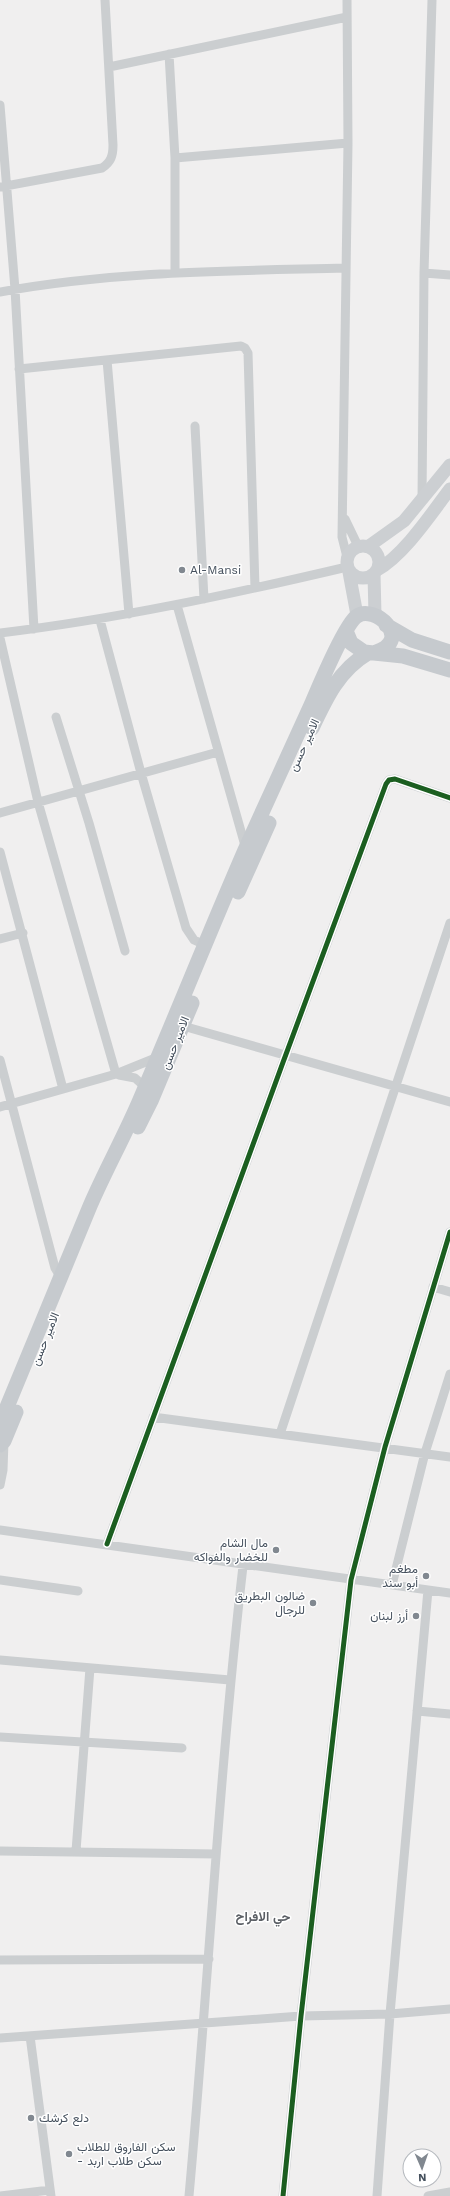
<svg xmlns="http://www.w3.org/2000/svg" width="450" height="2196" viewBox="0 0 450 2196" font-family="'Work Sans',Vazirmatn,sans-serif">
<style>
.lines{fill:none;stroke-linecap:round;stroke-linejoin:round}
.street{stroke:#cbced0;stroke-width:9}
.secondary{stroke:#cccfd2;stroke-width:13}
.primary{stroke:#c6cace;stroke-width:15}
.cycleway-casing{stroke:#fff;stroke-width:8}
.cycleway{stroke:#1b5e20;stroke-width:5}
.poi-dot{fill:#818890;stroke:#fff;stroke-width:1.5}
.labels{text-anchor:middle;stroke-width:3;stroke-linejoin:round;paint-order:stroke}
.poi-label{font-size:12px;fill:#45505d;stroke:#fff;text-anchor:end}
.street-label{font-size:12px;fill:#45505d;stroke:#fff}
.neighbourhood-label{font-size:13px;font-weight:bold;fill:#5a5e64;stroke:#fff}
</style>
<rect width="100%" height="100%" fill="#f0efef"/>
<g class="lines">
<path class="street" d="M 347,0 L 348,143 L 342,537 L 347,557
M 169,54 L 175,158 L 175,272
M 109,67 L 347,17
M 0,105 L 15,289 L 34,629
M 175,158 L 348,143
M 0,187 L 102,168 C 111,162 113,156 113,145 L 105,0
M 424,273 L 450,275
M 0,292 C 114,271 230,271 345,268
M 107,360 L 129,614
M 19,369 L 241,346 L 245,348 L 248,353 L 255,588
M 195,426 L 204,599
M 422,500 L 424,273 L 432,0
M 345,519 L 358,546
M 177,605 L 246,849
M 100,620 L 141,773 L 186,928 L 194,940 L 205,945
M 0,633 C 117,619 232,594 347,567
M 0,638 L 38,802 L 116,1074
M 56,717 L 89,823 L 125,951
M 0,813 L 218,752
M 0,852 L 63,1089
M 0,939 L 23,933
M 183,1026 L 450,1102
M 0,1060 L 55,1268 L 61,1278
M 119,1075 L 135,1078 L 145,1087
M 0,1107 L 116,1074 L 158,1057
M 433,1287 L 450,1292
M 153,1417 L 450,1457
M 280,1434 L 450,923
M 0,1485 L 3,1470 L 4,1441
M 0,1530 L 450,1593
M 107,1544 C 199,1290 292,1037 386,784 L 389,780 L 395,779 L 450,798
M 0,1580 L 78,1591
M 392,1585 L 425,1453 L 450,1374
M 0,1660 L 230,1680
M 417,1711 L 450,1714
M 0,1737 L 182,1748
M 0,1851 L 216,1854
M 76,1851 L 90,1668
M 0,1960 L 209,1959
M 30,2036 L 51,2196
M 0,2038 L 301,2016 L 390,2014 L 450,2009
M 0,2196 L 50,2190
M 189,2196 C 208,1986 219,1775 243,1566
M 283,2196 L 301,2016 L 351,1580 L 385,1447 L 450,1232
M 377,2196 L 390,2014 L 428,1590
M 428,2196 L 450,2192"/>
<path class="secondary" d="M347 562a16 16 0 1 1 32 0a16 16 0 1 1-32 0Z
M 369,546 L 404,521 L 450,465
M 377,570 C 404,555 431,514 450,489
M 349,572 L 357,615
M 374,574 L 375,615"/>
<path class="primary" d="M 386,625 L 412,640 L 450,652
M 346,631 L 351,643 L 364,652 L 403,656 L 450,670
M 312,728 C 326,698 339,670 368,653
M 238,892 L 269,823
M 138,1127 L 151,1101 L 192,1003
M 0,1424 C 30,1351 60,1279 90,1206 C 105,1171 124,1137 139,1102 C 175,1018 209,933 245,850 C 267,801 289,754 311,705 C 318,689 345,624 357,616 C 374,604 414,639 376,652
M 0,1445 L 4,1441 L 16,1412"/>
<g class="cycleway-casing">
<path id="cycleway" d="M 107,1544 C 199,1290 292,1037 386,784 L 389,780 L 395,779 L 450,798
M 283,2196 L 301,2016 L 351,1580 L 385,1447 L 450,1232"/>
</g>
<use href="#cycleway" class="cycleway"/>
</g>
<g class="poi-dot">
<circle cx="182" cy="570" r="4"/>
<circle cx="276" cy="1550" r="4"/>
<circle cx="426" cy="1576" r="4"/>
<circle cx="313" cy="1603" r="4"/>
<circle cx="416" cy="1616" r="4"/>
<circle cx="31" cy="2118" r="4"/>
<circle cx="69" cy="2154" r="4"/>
</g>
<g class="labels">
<g class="poi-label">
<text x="190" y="574" text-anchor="start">Al-Mansi</text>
<text x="268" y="1547">مال الشام<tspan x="268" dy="14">للخضار والفواكه</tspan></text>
<text x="418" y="1573">مطغم<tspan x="418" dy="14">أبو سند</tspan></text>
<text x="305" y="1600">ضالون البطريق<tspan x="305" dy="14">للرجال</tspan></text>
<text x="408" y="1620">أرز لبنان</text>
<text x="39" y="2122" text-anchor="start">دلع كرشك</text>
<text x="77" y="2151" text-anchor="start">سكن الفاروق للطلاب<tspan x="77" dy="14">- سكن طلاب اربد</tspan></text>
</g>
<g class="street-label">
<text transform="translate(304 745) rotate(-65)" y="4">الامير حسن</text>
<text transform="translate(175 1043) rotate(-68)" y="4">الامير حسن</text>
<text transform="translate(45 1339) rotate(-68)" y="4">الامير حسن</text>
</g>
<g class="neighbourhood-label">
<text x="263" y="1921">حي الافراح</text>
</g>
</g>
<g transform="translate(422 2168) rotate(178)"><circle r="19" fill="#ffffff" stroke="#b5b9be"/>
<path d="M0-3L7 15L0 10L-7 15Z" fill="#818890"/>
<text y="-6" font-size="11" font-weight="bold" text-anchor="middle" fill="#45505d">N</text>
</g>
</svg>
